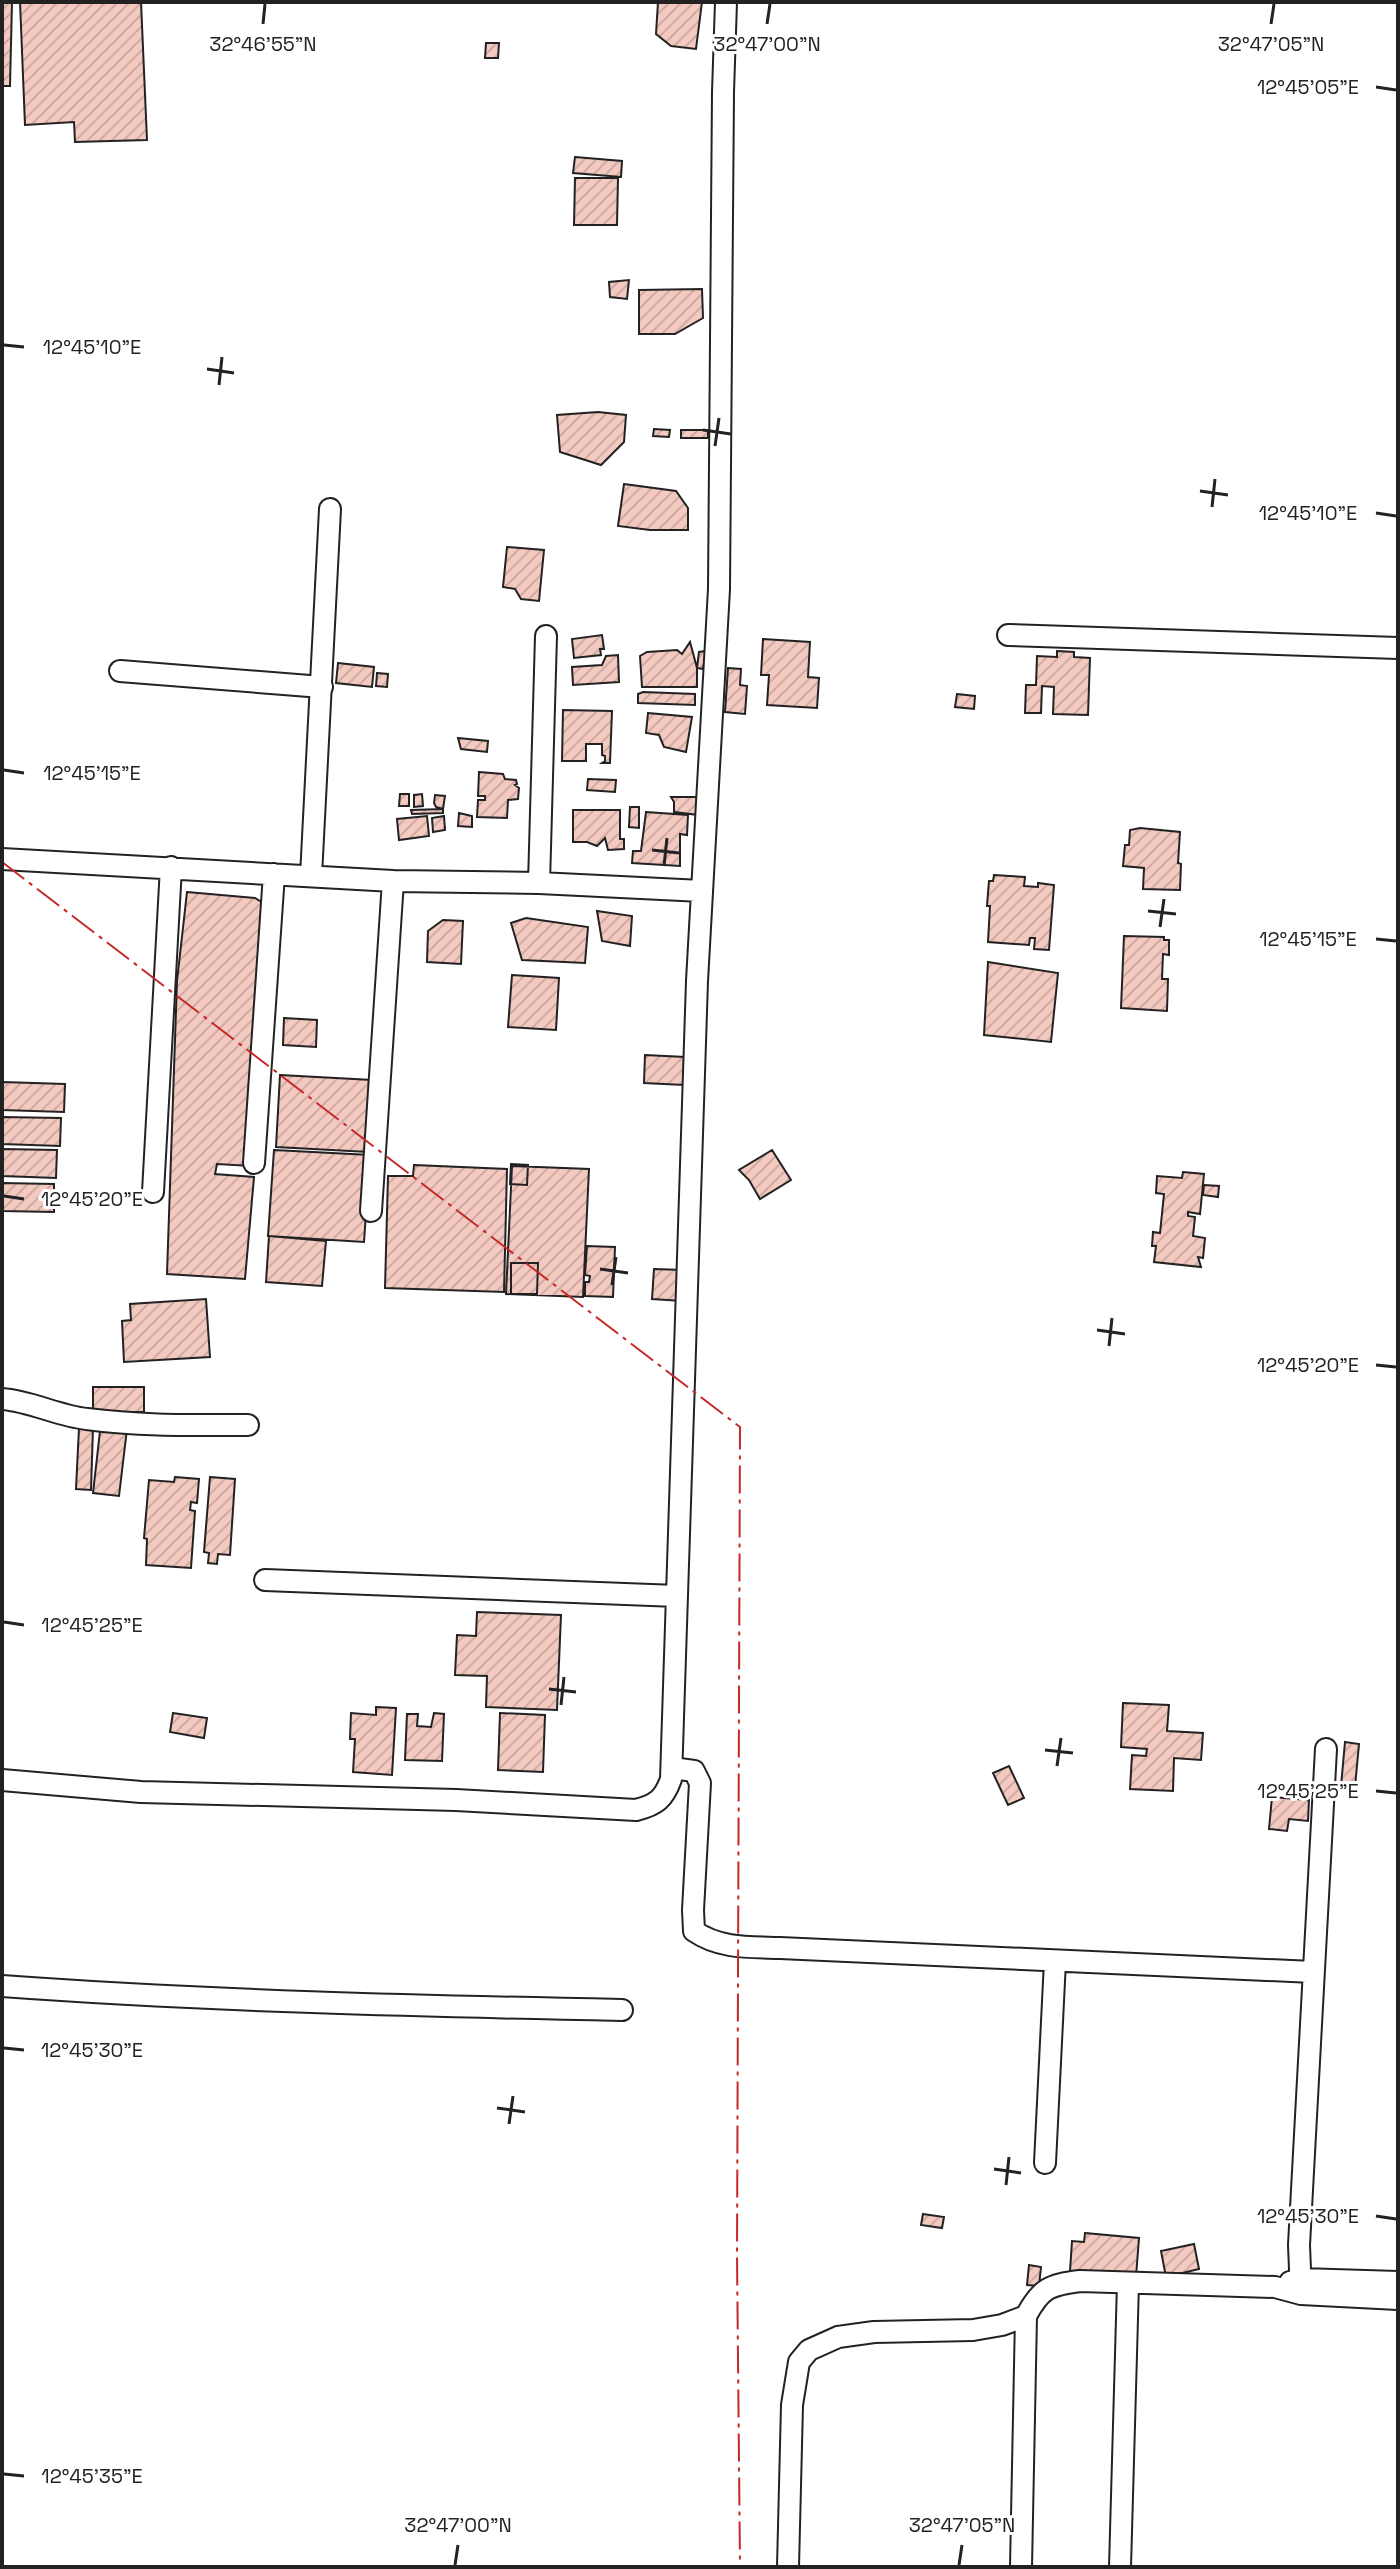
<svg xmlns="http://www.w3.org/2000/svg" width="1400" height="2569" viewBox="0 0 1400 2569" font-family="'Space Grotesk',sans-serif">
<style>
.building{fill:url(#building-hatch);stroke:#222;stroke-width:2}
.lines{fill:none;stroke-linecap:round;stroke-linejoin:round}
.minor-casing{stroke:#222;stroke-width:24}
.minor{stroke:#fff;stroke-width:20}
.power{stroke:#c62828;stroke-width:2;stroke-dasharray:28 6 4 6;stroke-linecap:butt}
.ticks{fill:none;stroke:#222;stroke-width:3}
.ticks-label{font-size:20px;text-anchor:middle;fill:#222;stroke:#fff;stroke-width:6;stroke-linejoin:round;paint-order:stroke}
</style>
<defs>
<pattern id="building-hatch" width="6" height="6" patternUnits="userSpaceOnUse" patternTransform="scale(2)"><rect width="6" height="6" fill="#f3c9c0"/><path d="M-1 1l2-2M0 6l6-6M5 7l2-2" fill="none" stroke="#d0aca5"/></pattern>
</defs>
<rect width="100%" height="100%" fill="#fff"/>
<path class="building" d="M 2,2 L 12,2 L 10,86 L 2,86 Z
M 20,2 L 141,2 L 147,140 L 75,142 L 74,122 L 25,125 Z
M 658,2 L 702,2 L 696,49 L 671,46 L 656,34 Z
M 486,43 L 499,43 L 498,58 L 485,58 Z
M 575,157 L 622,161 L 621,177 L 573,173 Z
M 575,178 L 618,178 L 617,225 L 574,225 Z
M 629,280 L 627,299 L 610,297 L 609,282 Z
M 702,289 L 703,318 L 675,334 L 639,334 L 639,290 Z
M 598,412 L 626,415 L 624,442 L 601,465 L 560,452 L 557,415 Z
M 654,429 L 670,430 L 669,437 L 653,436 Z
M 681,430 L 708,430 L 708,438 L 681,438 Z
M 624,484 L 676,491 L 688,508 L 688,530 L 650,530 L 618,526 Z
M 507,547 L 544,550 L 539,601 L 521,599 L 515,589 L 503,587 Z
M 602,635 L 604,649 L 600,649 L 601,655 L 574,658 L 572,639 Z
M 763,639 L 810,642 L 808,677 L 819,678 L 817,708 L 767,705 L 769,675 L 761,675 Z
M 690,642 L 697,668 L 697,687 L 642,687 L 640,656 L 647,652 L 677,650 L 682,654 Z
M 706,651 L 703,669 L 697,668 L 699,652 Z
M 1057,651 L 1074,652 L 1074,657 L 1090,658 L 1088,715 L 1053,714 L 1054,687 L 1042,686 L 1041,713 L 1025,713 L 1026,685 L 1036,685 L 1037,656 L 1057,657 Z
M 618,655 L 619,682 L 573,685 L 572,667 L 602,665 L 606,656 Z
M 338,663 L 374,667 L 372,687 L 336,683 Z
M 728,668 L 741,669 L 740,685 L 747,686 L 745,714 L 725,712 Z
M 377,673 L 388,674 L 387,687 L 376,686 Z
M 643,692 L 695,694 L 695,705 L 638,703 L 638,694 Z
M 957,694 L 975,696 L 974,709 L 955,707 Z
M 563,710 L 612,711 L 610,763 L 602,763 L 605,761 L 605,756 L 602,755 L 602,744 L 586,744 L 586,761 L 562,761 Z
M 648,713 L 692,717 L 686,752 L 664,747 L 659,735 L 646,733 Z
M 458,738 L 488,741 L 487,752 L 461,749 Z
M 479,772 L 503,774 L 505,779 L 516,780 L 517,784 L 515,785 L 519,788 L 518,799 L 508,800 L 507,818 L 477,817 L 478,800 L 485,800 L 485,796 L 478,796 Z
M 588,779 L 616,780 L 615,792 L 587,790 Z
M 400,794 L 409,794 L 409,806 L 399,806 Z
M 422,794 L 423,806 L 414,807 L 414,795 Z
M 435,795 L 445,796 L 443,809 L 436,807 L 434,803 Z
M 671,797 L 699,797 L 699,815 L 674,812 L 674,802 Z
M 630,807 L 639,807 L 639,828 L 629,827 Z
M 443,809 L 443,813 L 412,814 L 411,810 Z
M 573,810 L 620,810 L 620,839 L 624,839 L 624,849 L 608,850 L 605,838 L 597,846 L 587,842 L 573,842 Z
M 646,812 L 688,815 L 687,835 L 680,834 L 680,866 L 632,863 L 633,851 L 641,851 Z
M 459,813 L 472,816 L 472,827 L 458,826 Z
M 427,816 L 429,836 L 399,840 L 397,819 Z
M 444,816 L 445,830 L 433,832 L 432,818 Z
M 1140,828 L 1180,832 L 1178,863 L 1181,864 L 1180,890 L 1143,889 L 1144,868 L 1123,866 L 1125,845 L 1129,845 L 1130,830 Z
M 994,875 L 1025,877 L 1024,886 L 1038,887 L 1038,883 L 1054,885 L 1049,950 L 1034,949 L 1035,938 L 1030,938 L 1029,945 L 988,942 L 990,906 L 987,906 L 989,881 L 993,881 Z
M 187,892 L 255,898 L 268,906 L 251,1166 L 217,1164 L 215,1174 L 254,1177 L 245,1279 L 167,1274 L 177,981 Z
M 597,911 L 632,916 L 630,946 L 602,941 Z
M 526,918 L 588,927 L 585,963 L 522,960 L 511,923 Z
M 443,920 L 463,921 L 461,964 L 427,962 L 428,931 Z
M 1124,936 L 1164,937 L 1164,940 L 1169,940 L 1169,955 L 1163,954 L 1162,979 L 1168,979 L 1167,1011 L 1121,1008 Z
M 988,962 L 1058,973 L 1051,1042 L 984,1035 Z
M 512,975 L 559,978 L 556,1030 L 508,1027 Z
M 284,1018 L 317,1020 L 316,1047 L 283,1045 Z
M 645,1055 L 685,1057 L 684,1085 L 644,1083 Z
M 280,1075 L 372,1080 L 368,1152 L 276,1147 Z
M 2,1082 L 65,1084 L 64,1112 L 2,1110 Z
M 2,1117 L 61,1118 L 60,1146 L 2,1144 Z
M 2,1149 L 57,1150 L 56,1178 L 2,1176 Z
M 274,1150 L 370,1155 L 364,1242 L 268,1236 Z
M 772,1150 L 791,1180 L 760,1199 L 749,1180 L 739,1170 Z
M 511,1164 L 528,1165 L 527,1185 L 510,1184 Z
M 414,1165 L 507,1169 L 504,1292 L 385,1288 L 388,1176 L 413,1176 Z
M 512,1166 L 589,1169 L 583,1297 L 506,1294 Z
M 1183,1172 L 1204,1174 L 1200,1214 L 1188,1212 L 1188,1216 L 1195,1217 L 1193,1236 L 1205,1238 L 1203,1258 L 1198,1257 L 1201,1267 L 1154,1262 L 1156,1246 L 1152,1246 L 1153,1232 L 1160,1233 L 1164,1194 L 1156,1193 L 1157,1176 L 1182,1178 Z
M 2,1183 L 54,1184 L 54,1212 L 2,1211 Z
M 1204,1185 L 1219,1186 L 1218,1197 L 1203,1195 Z
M 269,1236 L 326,1241 L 322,1286 L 266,1282 Z
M 587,1246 L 615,1247 L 613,1297 L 585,1296 L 585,1282 L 589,1282 L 590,1276 L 585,1275 Z
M 511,1263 L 538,1263 L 537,1294 L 511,1294 Z
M 654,1269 L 684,1270 L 682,1301 L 652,1299 Z
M 206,1299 L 210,1357 L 124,1362 L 122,1321 L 131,1320 L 130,1304 Z
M 93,1387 L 144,1387 L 144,1412 L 93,1412 Z
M 79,1428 L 93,1428 L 91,1490 L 76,1489 Z
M 114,1428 L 127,1429 L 119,1496 L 93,1493 L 100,1431 Z
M 175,1477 L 199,1479 L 197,1503 L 191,1502 L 190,1510 L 195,1511 L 191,1568 L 146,1565 L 147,1539 L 144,1538 L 149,1480 L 174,1482 Z
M 210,1477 L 235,1479 L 230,1555 L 218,1554 L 217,1564 L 208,1563 L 209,1553 L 204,1552 Z
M 477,1612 L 561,1615 L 557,1710 L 486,1707 L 487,1676 L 455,1675 L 457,1635 L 476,1636 Z
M 1123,1703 L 1169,1705 L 1167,1731 L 1203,1733 L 1201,1760 L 1174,1758 L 1173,1791 L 1130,1789 L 1132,1755 L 1146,1756 L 1147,1749 L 1121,1747 Z
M 376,1707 L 396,1708 L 392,1775 L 353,1772 L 355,1739 L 350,1739 L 351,1713 L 376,1715 Z
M 173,1713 L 207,1718 L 204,1738 L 170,1732 Z
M 434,1713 L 444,1714 L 442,1761 L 405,1760 L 407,1714 L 418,1714 L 417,1726 L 431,1727 Z
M 500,1713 L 545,1715 L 543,1772 L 498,1770 Z
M 1345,1742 L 1359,1744 L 1355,1787 L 1341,1786 Z
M 1009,1766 L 1024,1798 L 1008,1805 L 993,1773 Z
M 1272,1797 L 1309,1800 L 1308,1821 L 1289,1819 L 1287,1831 L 1269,1829 Z
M 923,2214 L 944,2217 L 942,2228 L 921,2225 Z
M 1085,2233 L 1139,2238 L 1136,2277 L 1070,2271 L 1072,2241 L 1084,2242 Z
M 1194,2244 L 1199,2269 L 1166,2277 L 1161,2251 Z
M 1029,2265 L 1041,2267 L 1039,2286 L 1027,2285 Z"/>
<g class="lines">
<g class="minor-casing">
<path id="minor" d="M 1008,635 L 1398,648
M 120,671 L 322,687
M 2,859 L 393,881 L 539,883 L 702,891
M 311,876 L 330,509
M 539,883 L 546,636
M 254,1163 L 274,874
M 153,1192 L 171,867
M 371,1211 L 393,881
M 2,1399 C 31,1401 58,1416 87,1419 C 140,1426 194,1425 248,1425
M 265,1580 L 677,1596
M 672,1768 L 694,1771 L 700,1783 L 693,1910 L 694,1931 C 720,1949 750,1947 780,1948 L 1313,1972
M 2,1780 L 141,1792 L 456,1800 L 636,1810 C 656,1805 664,1799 671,1779 L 697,981 L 719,589 L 723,92 L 726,2
M 2,1986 C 209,2001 415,2006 622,2010
M 1045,2163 L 1055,1961
M 1290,2282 L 1301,2279 L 1398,2282
M 1301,2294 L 1299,2245 L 1326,1749
M 788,2567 L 792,2405 L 799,2362 L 809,2350 L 838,2337 L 874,2332 L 973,2330 L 1002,2325 L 1026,2316
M 1021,2567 L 1026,2316 C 1041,2288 1049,2285 1080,2281 L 1275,2287 L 1301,2294 L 1398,2299
M 1120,2567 L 1128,2283"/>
</g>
<use href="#minor" class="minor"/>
<path class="power" d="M 2,862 L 740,1427 L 737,2255 L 740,2567"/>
</g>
<path class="ticks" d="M 263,24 L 265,4M 767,24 L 770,4M 1271,24 L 1274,4M 1376,87 L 1396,90M 4,345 L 24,347M 207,369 L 234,373M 219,385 L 222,357M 703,430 L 731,434M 715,446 L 719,418M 1200,491 L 1228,495M 1212,507 L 1215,479M 1376,513 L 1396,516M 4,770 L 24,773M 652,850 L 679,853M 664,866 L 667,838M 1148,911 L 1176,914M 1160,927 L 1164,899M 1376,939 L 1396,941M 4,1196 L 24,1199M 600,1269 L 628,1273M 612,1285 L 616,1257M 1097,1330 L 1125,1334M 1109,1346 L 1112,1318M 1376,1365 L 1396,1367M 4,1622 L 24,1625M 549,1689 L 576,1692M 561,1705 L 564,1677M 1045,1750 L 1073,1753M 1057,1766 L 1061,1738M 1376,1791 L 1396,1793M 4,2048 L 24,2050M 497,2108 L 525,2112M 509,2124 L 513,2096M 994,2169 L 1021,2173M 1006,2185 L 1009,2157M 1376,2216 L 1396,2219M 4,2474 L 24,2476M 455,2565 L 458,2545M 959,2565 L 962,2545"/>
<g class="ticks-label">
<text x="263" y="51">32°46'55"N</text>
<text x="767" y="51">32°47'00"N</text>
<text x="1271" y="51">32°47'05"N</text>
<text x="1308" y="94">12°45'05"E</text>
<text x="92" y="354">12°45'10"E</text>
<text x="1308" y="520">12°45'10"E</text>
<text x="92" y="780">12°45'15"E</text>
<text x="1308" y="946">12°45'15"E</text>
<text x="92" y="1206">12°45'20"E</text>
<text x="1308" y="1372">12°45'20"E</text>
<text x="92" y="1632">12°45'25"E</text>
<text x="1308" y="1798">12°45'25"E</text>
<text x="92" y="2057">12°45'30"E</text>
<text x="1308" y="2223">12°45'30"E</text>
<text x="92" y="2483">12°45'35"E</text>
<text x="458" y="2532">32°47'00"N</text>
<text x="962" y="2532">32°47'05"N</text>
</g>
<rect width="1400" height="2569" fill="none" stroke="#222222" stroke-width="8"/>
</svg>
